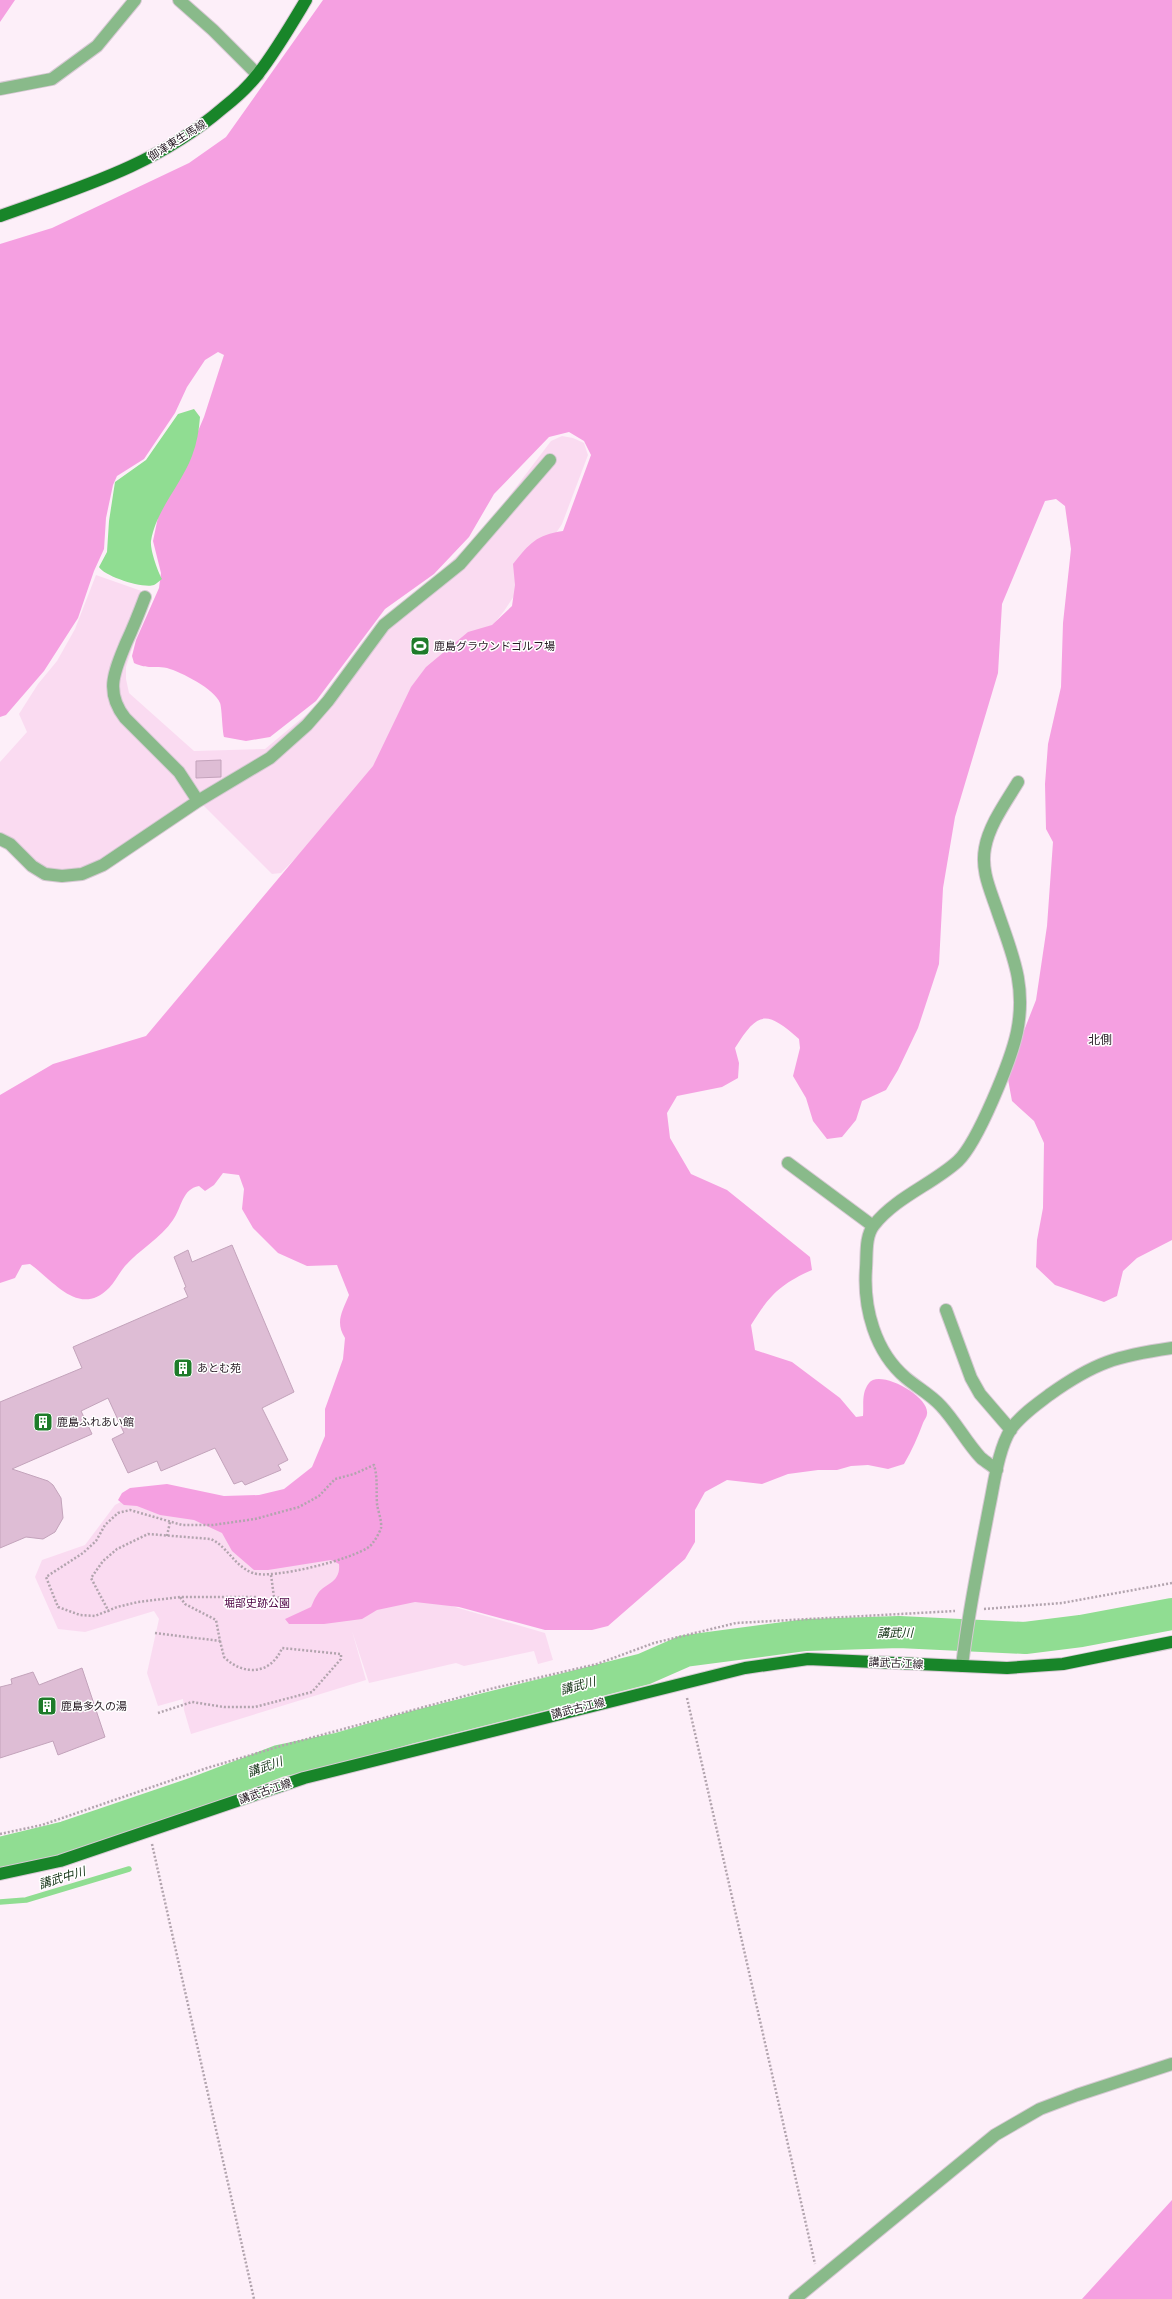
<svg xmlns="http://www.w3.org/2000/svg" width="1172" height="2299" viewBox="0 0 1172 2299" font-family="'Archivo Narrow','Noto Sans JP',sans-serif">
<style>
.green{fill:#fadbf1}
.forest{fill:#f5a0e1}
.water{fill:#90dd92}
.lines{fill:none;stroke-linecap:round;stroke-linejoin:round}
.stream{stroke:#90dd92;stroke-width:5.5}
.river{stroke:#90dd92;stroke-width:32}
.building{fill:#debdd5;stroke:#c3a3bb}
.minor-casing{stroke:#d6c9d3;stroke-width:14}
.major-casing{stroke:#d6c9d3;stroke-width:14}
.path{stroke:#b2a4ae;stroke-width:2.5;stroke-dasharray:2 2;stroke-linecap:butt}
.minor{stroke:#89ba8a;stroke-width:12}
.major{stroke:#188529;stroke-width:12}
.labels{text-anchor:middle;stroke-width:3;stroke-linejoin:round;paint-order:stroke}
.street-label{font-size:11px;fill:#271b24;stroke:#fff}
.poi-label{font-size:11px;fill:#271b24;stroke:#fff;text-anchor:start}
.park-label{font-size:11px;fill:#4c0042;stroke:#fff}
.neighbourhood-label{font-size:12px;fill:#271b24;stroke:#fff}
.water-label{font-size:12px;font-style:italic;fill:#143316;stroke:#fff}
</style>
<rect width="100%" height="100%" fill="#fdeff9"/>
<path class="green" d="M 562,436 L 573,438 L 584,443 L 588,455 L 562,524 L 504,611 L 371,781 L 281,873 L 272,874 L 203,805 L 101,864 L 54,874 L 33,863 L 7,835 L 0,832 L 0,762 L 27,732 L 19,714 L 38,684 L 57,661 L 75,629 L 96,575 L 150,594 L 126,667 L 126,679 L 129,693 L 194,751 L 265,749 L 318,705 L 392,610 L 437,575 L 482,532 L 551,441 Z
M 132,1496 L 221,1503 L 424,1598 L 545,1633 L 553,1660 L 538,1664 L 534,1651 L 464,1666 L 456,1663 L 369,1683 L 352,1631 L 366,1680 L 191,1734 L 184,1710 L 183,1699 L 158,1706 L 147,1673 L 159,1619 L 154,1611 L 85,1632 L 58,1629 L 35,1577 L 42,1560 L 85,1545 L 115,1505 Z"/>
<path class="forest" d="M 0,0 L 15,0 L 0,22 Z
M 323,0 L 1172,0 L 1172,1240 L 1137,1258 L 1123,1271 L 1117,1296 L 1104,1302 L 1055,1285 L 1036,1267 L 1037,1240 L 1043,1208 L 1044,1143 L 1034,1121 L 1012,1101 L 1007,1074 L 1036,1000 L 1047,926 L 1053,842 L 1046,829 L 1045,784 L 1048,744 L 1061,687 L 1063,623 L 1071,549 L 1065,506 L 1056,499 L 1045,501 L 1002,604 L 998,673 L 955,817 L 943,888 L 939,964 L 918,1028 L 898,1070 L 886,1090 L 862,1101 L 856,1120 L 842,1137 L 827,1139 L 813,1121 L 806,1098 L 793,1076 L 800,1048 L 799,1039 C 766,1010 758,1011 735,1048 L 739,1063 L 738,1078 L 722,1087 L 677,1096 L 667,1113 L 670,1138 L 691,1174 L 727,1190 L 810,1257 L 812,1270 C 780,1284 769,1296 751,1325 L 755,1350 L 792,1362 L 840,1398 L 856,1417 L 863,1416 C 864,1405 861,1393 869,1383 C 879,1369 930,1396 927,1414 C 927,1417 924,1420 923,1423 C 918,1437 912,1450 904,1464 L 888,1469 L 868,1465 L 851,1466 L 837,1470 L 818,1470 L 788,1474 L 762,1484 L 727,1480 L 705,1492 L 695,1510 L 695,1542 L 685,1559 L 608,1626 L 592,1630 L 545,1630 L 459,1607 L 415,1602 L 377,1610 L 362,1619 L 324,1624 L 289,1624 L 285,1619 L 311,1607 C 313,1603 314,1599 317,1595 C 324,1583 341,1584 339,1564 L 331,1560 L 268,1570 L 254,1570 L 232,1551 L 222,1533 L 194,1520 L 160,1515 L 137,1506 L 124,1505 L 118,1500 L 122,1493 L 130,1488 L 167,1484 L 224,1496 L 259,1495 L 284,1489 L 312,1467 L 325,1436 L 325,1409 L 343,1359 L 345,1338 C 335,1322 342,1312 349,1295 L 337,1265 L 307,1266 L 278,1253 L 253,1228 L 242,1209 L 244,1189 L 239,1175 L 223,1173 L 214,1185 L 205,1191 L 199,1186 C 182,1189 182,1207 173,1220 C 161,1238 139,1250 125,1266 C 119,1273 115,1282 109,1288 C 79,1318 54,1281 30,1264 L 22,1265 L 15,1278 L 0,1283 L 0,1095 L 53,1064 L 146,1036 L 373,766 L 411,687 L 426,667 L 468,632 L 492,625 L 512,606 L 515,585 L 513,564 C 530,543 536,535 563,531 L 591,455 L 584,441 L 569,432 L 549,437 L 494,494 L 469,537 L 434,574 L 385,609 L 316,701 L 270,737 L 246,741 L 224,737 C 222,728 222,708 220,703 C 215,689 181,672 167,668 C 153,665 149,670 134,663 L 132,656 L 136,640 L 159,588 L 161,573 L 153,541 L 162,498 L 189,452 L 204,417 L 224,355 L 218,352 L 205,360 L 187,387 L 175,413 L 144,459 L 117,476 L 113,485 L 106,518 L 104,549 L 94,571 L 78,618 L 44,671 L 6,715 L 0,717 L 0,244 L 52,228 L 189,163 L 226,137 Z
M 1172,2200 L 1172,2299 L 1082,2299 Z"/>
<path class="water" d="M 194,409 L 200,417 C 199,430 197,443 192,456 C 181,485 156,510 151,541 C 150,550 158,572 162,579 C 159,581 156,584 154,585 C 143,589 104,576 99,567 L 107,552 L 109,521 L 115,482 L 146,460 L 178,414 Z"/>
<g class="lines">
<path class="stream" d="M 0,1902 L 26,1900 L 129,1869"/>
<path class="river" d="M 0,1853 L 66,1837 L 198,1792 L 279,1761 L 337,1749 L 409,1728 L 644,1669 L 685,1651 L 806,1635 L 899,1632 L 1025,1638 L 1081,1631 L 1172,1614"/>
</g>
<path class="building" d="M 221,760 L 221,777 L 196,778 L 196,761 Z
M 232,1245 L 294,1392 L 262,1408 L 288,1460 L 278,1465 L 281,1470 L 245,1485 L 242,1481 L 234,1484 L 215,1448 L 161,1471 L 157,1461 L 128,1473 L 112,1439 L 124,1433 L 108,1398 L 81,1411 L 92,1434 L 12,1469 L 48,1481 L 53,1485 L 61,1498 L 63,1518 L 55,1532 L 43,1539 L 26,1537 L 0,1548 L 0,1402 L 82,1368 L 73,1347 L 188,1297 L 184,1288 L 186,1287 L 174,1257 L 188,1250 L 192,1262 Z
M 82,1668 L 105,1737 L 58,1755 L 53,1741 L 0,1758 L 0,1687 L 12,1684 L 11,1679 L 33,1672 L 39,1685 Z"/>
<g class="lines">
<g class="minor-casing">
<path id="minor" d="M 179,0 L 213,30 L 258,75
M 0,89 L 52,79 L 97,46 L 135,0
M 145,597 C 139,613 133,628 126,643 C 115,670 104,691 125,718 L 179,772 L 198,801
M 0,839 L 10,844 L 32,866 L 45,874 L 62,876 L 82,874 L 103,865 L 198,801 L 270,758 L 307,725 L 328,701 L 384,625 L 460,564 L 550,460
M 788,1163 L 873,1226
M 946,1310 L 971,1378 L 980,1394 L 1011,1430
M 997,1470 C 992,1466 986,1462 981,1458 C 966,1442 956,1422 941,1406 C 931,1395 918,1388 906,1378 C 875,1352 863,1308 866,1268 C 867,1254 865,1236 874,1225 C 896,1197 933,1184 958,1161 C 978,1142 1011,1060 1017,1032 C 1027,983 1011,952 996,907 C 989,887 981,869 985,848 C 989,825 1006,802 1018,782
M 962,1666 C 968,1613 979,1561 989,1508 C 994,1485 998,1449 1011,1429 C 1021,1415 1036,1405 1049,1395 C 1095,1362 1117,1356 1172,1348
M 795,2299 L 995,2135 L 1040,2109 L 1077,2095 L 1172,2064"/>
</g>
<g class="major-casing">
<path id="major" d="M 0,216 C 81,187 157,165 223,108 C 236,98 248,87 258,74 C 276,51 291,25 306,0
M 0,1874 L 60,1861 L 304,1778 L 745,1668 L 808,1659 L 1007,1668 L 1063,1664 L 1172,1642"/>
</g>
<path class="path" d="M 167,1536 L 170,1522
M 271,1575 L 274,1597
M 984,1609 L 1062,1603 L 1172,1583
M 109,1612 L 91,1578 L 103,1561 L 117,1549 L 148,1534 L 211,1539 C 228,1547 234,1566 253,1573 C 271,1580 355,1559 370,1546 C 373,1544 380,1532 381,1528 C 382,1521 378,1511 377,1504 C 376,1490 378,1478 374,1465 L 354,1474 L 335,1479 L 319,1496 L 299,1507 L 255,1519 L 213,1525 L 182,1525 L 130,1510 L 118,1513 L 105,1525 L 96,1541 L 83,1553 L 46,1577 L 58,1607 L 80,1615 L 95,1616 L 117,1607 L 138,1602 L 180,1597 L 256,1597 L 268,1604 L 280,1606 L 283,1603 L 282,1598 L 274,1597 L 273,1604
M 155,1633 L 220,1641 L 216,1620 L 185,1604 L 180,1597
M 687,1698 L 815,2264
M 158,1713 L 192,1702 L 224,1707 L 255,1707 L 312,1692 L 341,1659 L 341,1654 L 282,1648 C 271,1675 243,1676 224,1657 L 220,1641
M 0,1834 L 42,1825 L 207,1768 L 281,1746 L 494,1688 L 597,1664 L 654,1643 L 736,1623 L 955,1611
M 152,1844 L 254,2299"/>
<use href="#minor" class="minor"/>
<use href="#major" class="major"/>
</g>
<defs>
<g id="stadium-square" transform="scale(1)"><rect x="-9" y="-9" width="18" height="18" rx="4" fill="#1e7b2a" stroke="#fff"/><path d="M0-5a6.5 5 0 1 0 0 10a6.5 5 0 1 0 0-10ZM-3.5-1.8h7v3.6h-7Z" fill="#fff"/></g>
<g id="building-square" transform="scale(1)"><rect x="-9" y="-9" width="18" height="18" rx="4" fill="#1e7b2a" stroke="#fff"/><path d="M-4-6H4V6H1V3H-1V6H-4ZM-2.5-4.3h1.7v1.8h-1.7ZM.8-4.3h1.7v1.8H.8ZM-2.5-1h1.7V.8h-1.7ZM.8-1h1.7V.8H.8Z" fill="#fff"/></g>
</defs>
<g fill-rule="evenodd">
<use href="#stadium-square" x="420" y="646"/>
<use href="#building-square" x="183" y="1368"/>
<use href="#building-square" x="43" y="1422"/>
<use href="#building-square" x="47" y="1706"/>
</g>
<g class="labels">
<g class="street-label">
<text transform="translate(177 140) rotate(-32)" y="4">御津東生馬線</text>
<text transform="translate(896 1663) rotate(3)" y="4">講武古江線</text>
<text transform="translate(578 1708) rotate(-14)" y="4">講武古江線</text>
<text transform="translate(265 1791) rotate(-19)" y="4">講武古江線</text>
</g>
<g class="poi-label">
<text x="434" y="650">鹿島グラウンドゴルフ場</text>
<text x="197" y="1372">あとむ苑</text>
<text x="57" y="1426">鹿島ふれあい館</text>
<text x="61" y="1710">鹿島多久の湯</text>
</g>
<g class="park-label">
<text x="257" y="1607">堀部史跡公園</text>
</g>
<g class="neighbourhood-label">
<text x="1100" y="1044">北側</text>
</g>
<g class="water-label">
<text x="895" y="1637">講武川</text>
<text transform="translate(578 1686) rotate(-15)" y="4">講武川</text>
<text transform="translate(265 1767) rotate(-19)" y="4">講武川</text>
<text transform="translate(62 1878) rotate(-17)" y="4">講武中川</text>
</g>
</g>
</svg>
